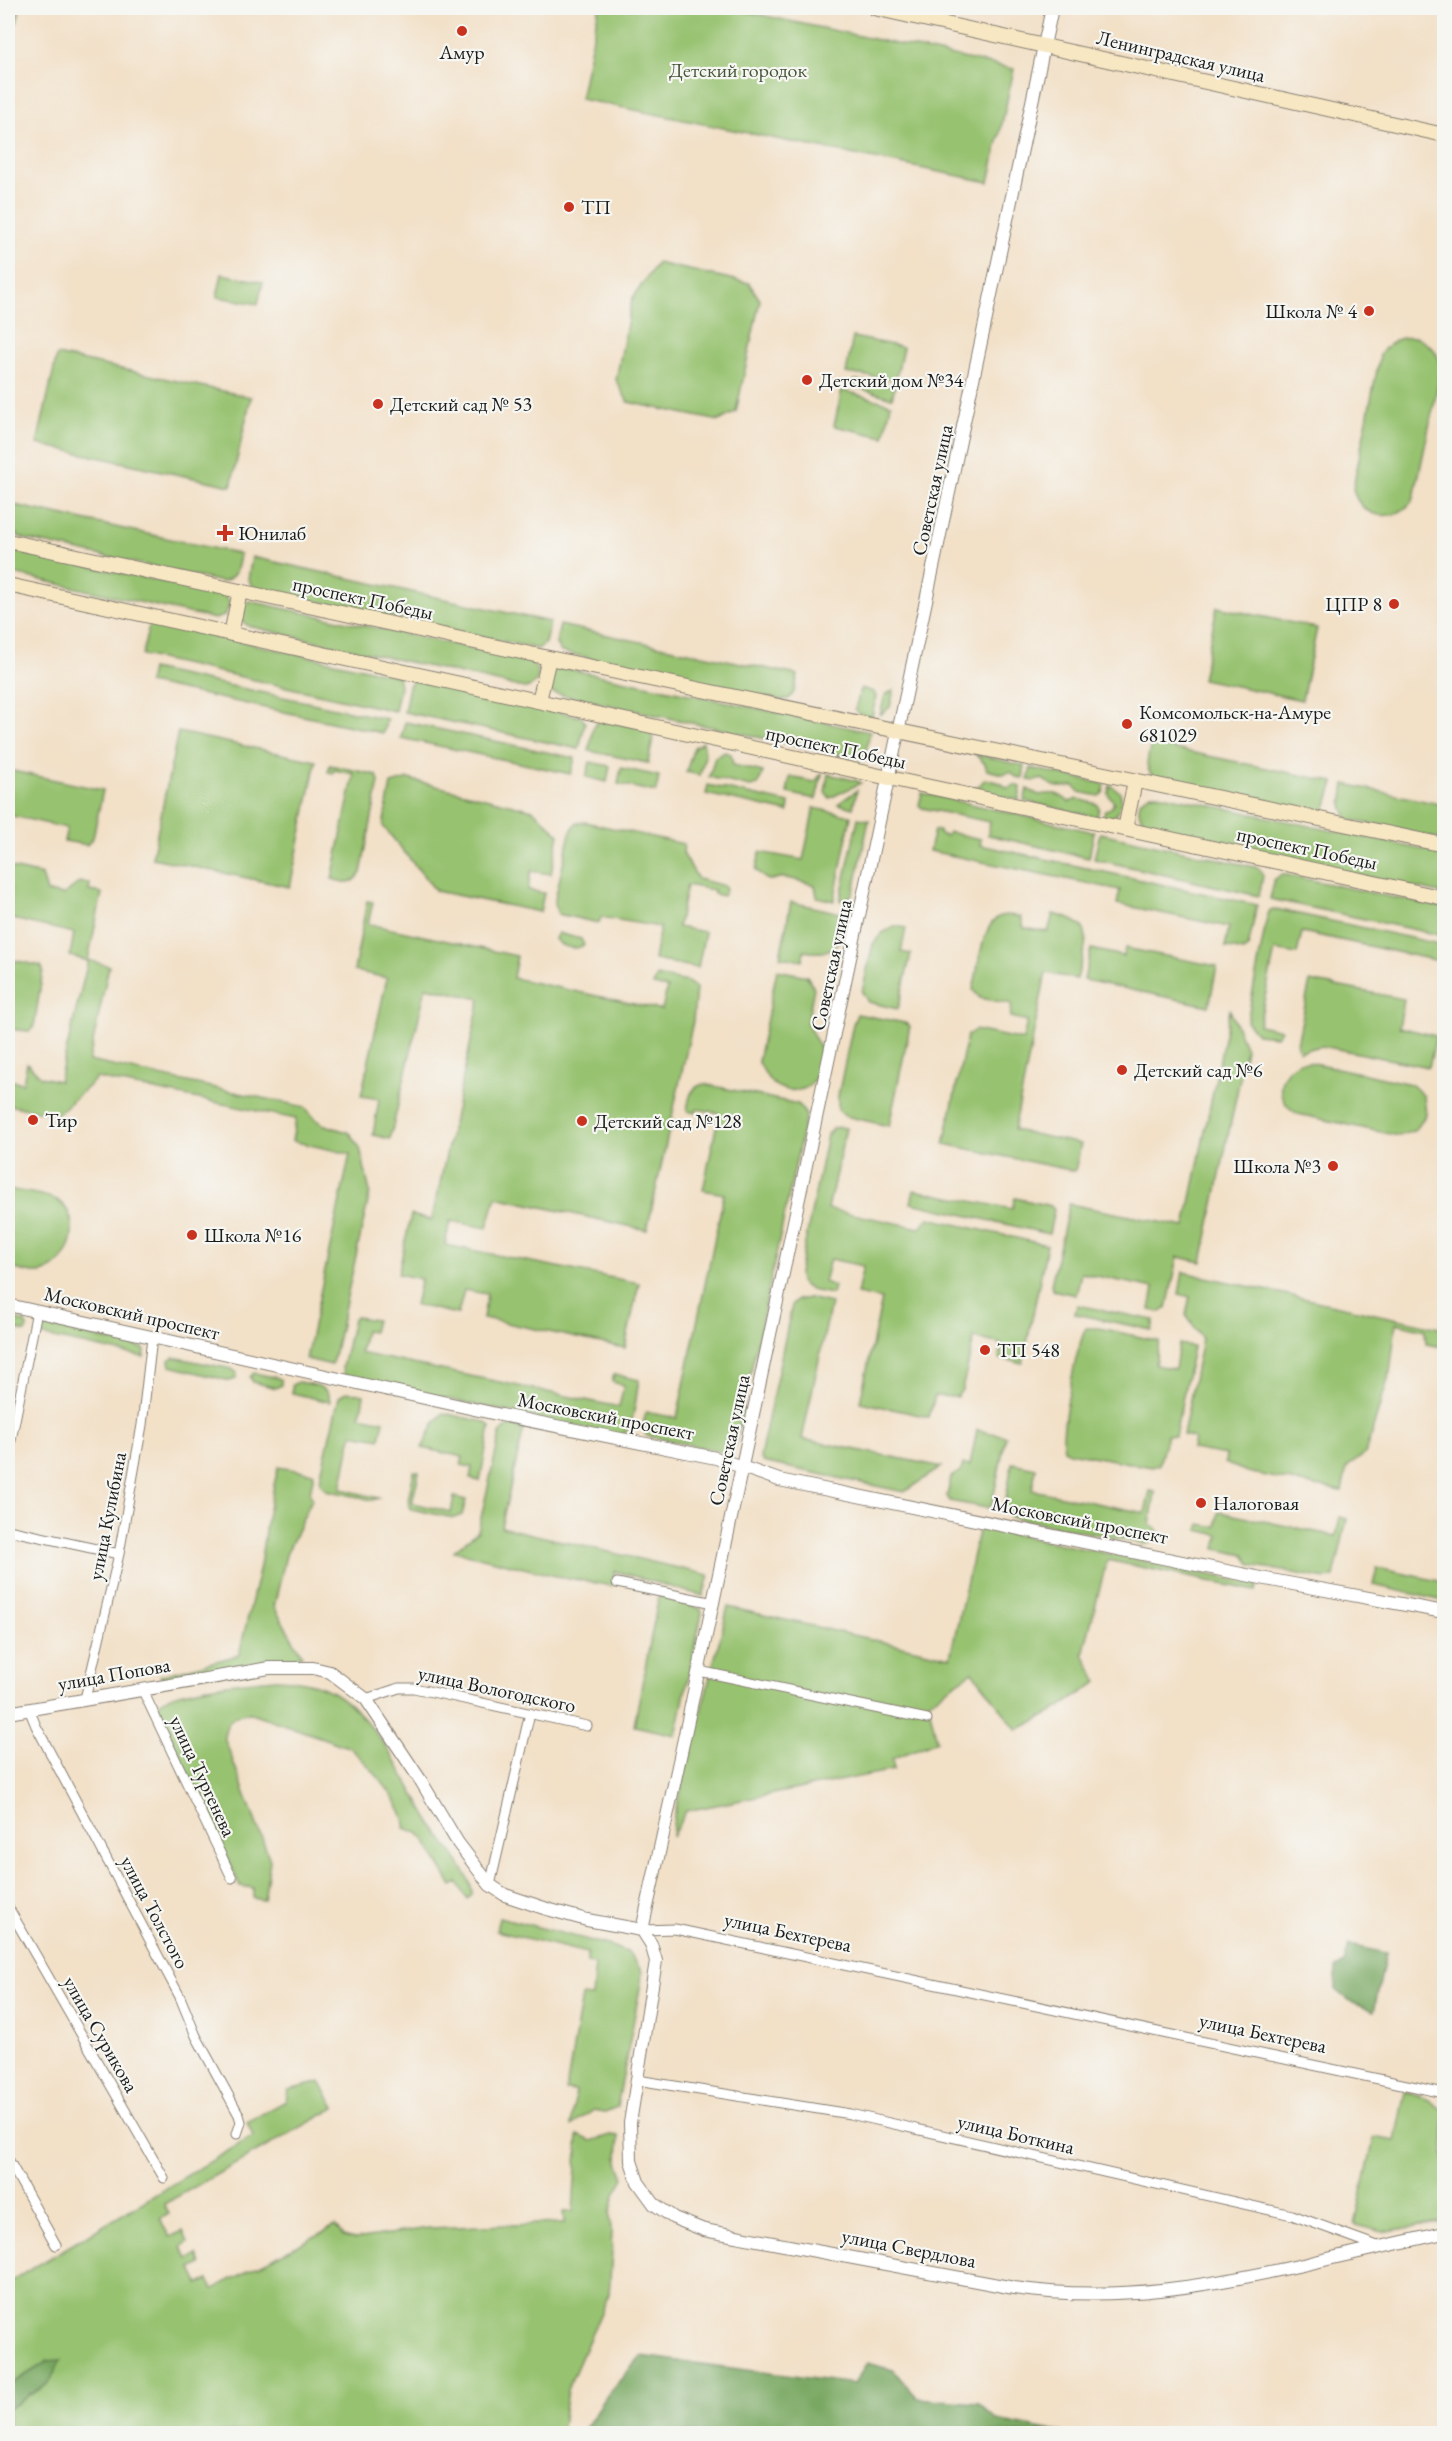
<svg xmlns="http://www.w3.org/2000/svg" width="1452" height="2441" viewBox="0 0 1452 2441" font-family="'EB Garamond',serif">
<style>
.green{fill:#97c26f;stroke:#5a6f46;stroke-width:1.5}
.forest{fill:#79a862;stroke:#4a623f;stroke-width:1.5}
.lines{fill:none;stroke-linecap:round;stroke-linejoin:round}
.minor-casing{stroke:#877e72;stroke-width:11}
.tertiary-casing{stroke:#877e72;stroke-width:14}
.secondary-casing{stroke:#877e72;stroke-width:16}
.minor{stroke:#fff;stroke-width:9}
.tertiary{stroke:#fff;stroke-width:12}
.secondary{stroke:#f7e8c3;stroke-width:14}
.poi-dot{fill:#c8321e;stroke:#f6f6f2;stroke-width:2}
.labels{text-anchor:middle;stroke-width:4.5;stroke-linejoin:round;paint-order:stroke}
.poi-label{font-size:20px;fill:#1c1c1c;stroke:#f6f6f2;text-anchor:start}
.street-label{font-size:20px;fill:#1c1c1c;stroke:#f6f6f2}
.park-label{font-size:20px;fill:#475639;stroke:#f6f6f2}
</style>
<rect width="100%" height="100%" fill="#f6f6f2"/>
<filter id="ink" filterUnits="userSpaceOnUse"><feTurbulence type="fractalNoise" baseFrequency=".0167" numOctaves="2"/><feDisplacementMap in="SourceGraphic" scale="12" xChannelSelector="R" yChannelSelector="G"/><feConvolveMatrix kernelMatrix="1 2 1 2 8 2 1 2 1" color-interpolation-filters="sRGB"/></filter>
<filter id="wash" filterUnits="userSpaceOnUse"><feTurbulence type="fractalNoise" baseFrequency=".008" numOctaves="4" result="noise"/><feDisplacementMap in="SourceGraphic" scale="24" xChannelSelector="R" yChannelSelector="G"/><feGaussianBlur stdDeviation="1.35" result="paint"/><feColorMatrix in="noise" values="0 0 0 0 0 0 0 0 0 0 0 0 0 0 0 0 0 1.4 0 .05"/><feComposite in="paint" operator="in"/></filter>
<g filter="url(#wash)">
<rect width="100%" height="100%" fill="#f2e0c7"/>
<path class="green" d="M 8,8 L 20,8 L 17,22 L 8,20 Z
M 599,8 L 729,8 L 1014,69 L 989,182 L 580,99 Z
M 657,263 L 749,283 L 760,300 L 736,412 L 719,421 L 628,402 L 616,380 L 632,299 Z
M 222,274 L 263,282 L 258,304 L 217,297 Z
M 853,337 L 903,347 L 896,380 L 846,373 Z
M 1415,337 C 1433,344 1442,356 1440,375 L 1414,498 C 1398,525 1359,520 1353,488 L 1380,355 C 1388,342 1399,336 1415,337 Z
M 57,355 L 251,397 L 231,486 L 37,444 Z
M 854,380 L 895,386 L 892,398 L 853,386 Z
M 842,390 L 891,404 L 884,437 L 834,426 Z
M 14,505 L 240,554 C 238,568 237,577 222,582 L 25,539 L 18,536 L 11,527 Z
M 12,550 L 221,594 L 228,599 L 230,606 L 224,616 L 215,619 L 10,573 L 8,572 L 8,552 Z
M 252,557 L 550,622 L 545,643 L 538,649 L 260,589 L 253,587 L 248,579 Z
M 249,601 L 527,660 C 541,667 543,685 524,688 L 248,626 L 241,620 L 244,605 Z
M 1217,607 L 1317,628 L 1302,700 L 1202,679 Z
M 152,622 L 398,676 L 400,686 L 395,711 L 142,655 L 148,629 Z
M 560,625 L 798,675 L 794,692 L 789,699 L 780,700 L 561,652 L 556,644 Z
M 564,668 L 870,732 L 864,760 L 553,693 L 548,688 L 552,672 Z
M 151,669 L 387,719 L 383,733 L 148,683 Z
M 413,680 L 582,717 L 585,723 L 579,749 L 404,712 L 409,686 Z
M 861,688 L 874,692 L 876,697 L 872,717 L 859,714 L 855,709 Z
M 894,690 L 890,707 L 880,715 L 885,695 Z
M 599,720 L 649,729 L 653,739 L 648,763 L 589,751 L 593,728 Z
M 405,722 L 575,758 L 571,774 L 401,738 Z
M 178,732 L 316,761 L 290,887 L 152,858 Z
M 703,742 L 705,756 L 700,775 L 686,772 L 694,747 Z
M 1151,744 L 1334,782 L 1326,808 L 1316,813 L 1157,779 C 1142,770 1148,758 1151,744 Z
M 725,752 L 731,754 L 733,765 L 763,772 L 758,785 L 750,787 L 709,777 L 715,757 Z
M 975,754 L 1025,766 L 1023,778 L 1016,777 L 1011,772 L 1003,774 L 987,770 L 985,764 Z
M 590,762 L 610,766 L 607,782 L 586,777 Z
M 330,765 L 377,775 L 379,782 L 361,873 C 353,885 344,883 332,879 L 354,774 L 334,770 L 333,773 L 328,772 Z
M 621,768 L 659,776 L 656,792 L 618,784 Z
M 1031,768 L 1105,784 L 1103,793 L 1099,796 L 1079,792 L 1074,786 C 1055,788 1057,788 1042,779 L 1035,781 L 1028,780 Z
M 8,770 L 103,790 L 93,838 L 87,845 L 64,841 L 67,828 L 8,815 Z
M 822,774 L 816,799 L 787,793 L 790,777 L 814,782 Z
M 828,774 L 858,781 L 861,783 L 830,798 L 825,792 Z
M 408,779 L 533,810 L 559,834 L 551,874 L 531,871 L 528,890 L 544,893 L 540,912 L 436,891 L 383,826 L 391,784 Z
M 985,779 L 1001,783 L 1007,788 L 1015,785 L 1021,787 L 1019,800 L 969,790 L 980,785 Z
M 1345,784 L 1444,805 L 1444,840 L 1347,819 L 1342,805 Z
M 708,785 L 789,803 L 788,812 L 706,794 Z
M 1110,785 L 1120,792 L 1122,802 L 1115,816 L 1103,819 L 1105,810 L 1111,808 L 1114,802 L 1108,794 Z
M 1027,789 L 1039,795 C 1053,793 1058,792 1069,802 L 1078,799 L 1097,804 L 1099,808 L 1097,817 L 1024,801 Z
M 857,790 L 853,808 L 838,804 Z
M 922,793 L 1094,832 L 1089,858 L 988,835 L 990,822 L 922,808 L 919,805 Z
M 1151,794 L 1157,794 L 1444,854 L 1444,894 L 1151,830 C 1143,821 1135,813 1141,800 Z
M 814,808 L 851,816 L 834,901 L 817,897 L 815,885 C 806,883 796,880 786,878 C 770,876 773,888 756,870 L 760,852 L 803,860 Z
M 858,818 L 869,820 L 854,891 L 851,896 L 840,901 Z
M 585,822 L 684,844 L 683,853 L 698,879 L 725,886 L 726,890 L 723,896 L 714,894 L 714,890 L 687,885 L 678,927 L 705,932 L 698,968 L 654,960 L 660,927 L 601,917 L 599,923 L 558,914 L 554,904 L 570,833 L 576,823 Z
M 934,830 L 939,831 L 939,834 L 947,836 L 949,832 L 981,839 L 980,845 L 1257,905 L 1248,948 L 1243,951 L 1225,947 L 1229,927 L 1117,904 L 1120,890 L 929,851 Z
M 1100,833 L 1255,867 L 1260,869 L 1263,876 L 1259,896 L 1094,859 Z
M 8,867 L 42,875 L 47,892 L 63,895 L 80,882 L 90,884 L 89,891 L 102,893 L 88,960 L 109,966 L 89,1061 L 305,1107 L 312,1116 L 322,1124 L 350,1133 L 360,1148 L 370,1192 L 332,1365 L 306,1359 L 350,1154 L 292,1141 L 296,1119 L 97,1078 L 57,1115 L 8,1105 L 8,1080 L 23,1083 L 27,1063 L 41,1077 L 59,1081 L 88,961 L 70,956 L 74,933 L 8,918 Z
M 1282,874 L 1444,908 L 1444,936 L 1270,899 L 1274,880 Z
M 367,901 L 373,902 L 368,924 L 517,956 L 513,978 L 662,1010 L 667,988 L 653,985 L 657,976 L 688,982 L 696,988 L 693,1021 L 647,1230 L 496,1197 L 487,1228 L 450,1221 L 445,1245 L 639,1283 L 625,1348 L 483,1318 L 487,1294 L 464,1290 L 458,1314 L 415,1305 L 421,1279 L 398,1274 L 411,1215 L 432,1220 L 480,999 L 426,987 L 390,1139 L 373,1135 L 379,1099 L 361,1096 L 387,978 L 354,971 Z
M 791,902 L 840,913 L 846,917 C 842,943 834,957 804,951 L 802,961 L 780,957 Z
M 1270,910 L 1280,910 L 1444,945 L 1444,962 L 1302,932 L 1297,954 L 1275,950 L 1259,1025 L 1281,1030 L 1277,1036 L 1257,1034 L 1247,1022 L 1267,917 Z
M 1053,914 C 1100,924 1085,941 1077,979 L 1046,973 L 1014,1130 L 1081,1144 L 1075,1171 L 944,1144 L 967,1036 L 975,1030 L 1023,1040 L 1027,1021 L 1010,1017 L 1012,1004 L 980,998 L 973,990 C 978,971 981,923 1001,916 C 1007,914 1015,916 1021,917 L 1024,928 L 1048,932 Z
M 896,926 L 906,928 L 901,952 L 911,954 L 898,1009 L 868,1002 L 862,992 L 873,944 L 882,933 Z
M 558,933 L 581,939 L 584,945 C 576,951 560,947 555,939 Z
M 1125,948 L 1217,966 L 1209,1006 L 1084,980 L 1091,949 L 1123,956 Z
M 8,959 L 41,966 L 43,970 L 34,1027 L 29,1031 L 8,1029 Z
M 777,970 L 807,976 L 814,988 L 807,1023 L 821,1050 C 819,1059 819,1069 815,1078 C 807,1095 782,1093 770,1081 C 765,1075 762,1067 758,1061 Z
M 1310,981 L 1404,999 L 1399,1027 L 1436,1036 L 1429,1067 L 1322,1046 L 1300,1051 L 1297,1044 Z
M 1230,1010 L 1246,1049 L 1202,1262 L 1178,1257 L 1167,1308 L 1161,1312 L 1150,1310 L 1154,1288 L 1081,1273 L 1076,1295 L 1053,1290 L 1051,1285 L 1069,1204 L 1185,1227 Z
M 857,1014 L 905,1023 L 910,1026 L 889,1126 L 845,1116 L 838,1110 L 838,1096 L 853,1024 Z
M 1300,1062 L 1309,1062 L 1411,1084 L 1424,1096 L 1426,1114 L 1416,1130 L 1399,1136 L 1298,1114 C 1274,1101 1275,1073 1300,1062 Z
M 704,1084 L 798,1104 L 806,1115 L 735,1446 L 732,1451 L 728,1453 L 647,1436 C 640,1430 644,1421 646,1412 L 677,1418 L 724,1194 L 703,1190 L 719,1113 L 697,1109 L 696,1113 L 687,1111 C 689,1098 690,1087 704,1084 Z
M 840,1127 L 846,1128 L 828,1209 L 920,1228 L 929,1218 L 1047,1245 L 1023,1363 L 999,1359 L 1001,1344 L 974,1338 L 962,1390 L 957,1397 L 935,1396 L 929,1417 L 860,1402 L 882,1299 L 857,1294 L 863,1266 L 830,1259 L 824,1282 L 834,1286 L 832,1294 L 810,1290 L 800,1282 L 799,1273 L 827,1135 L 833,1128 Z
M 8,1189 C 19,1191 49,1195 57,1200 C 86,1218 70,1269 39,1273 C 30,1274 17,1269 8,1267 Z
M 914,1190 L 1012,1209 L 1015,1198 L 1051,1206 L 1054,1210 L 1049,1234 L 911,1203 Z
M 1183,1272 L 1444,1329 L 1444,1347 L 1426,1344 L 1425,1330 L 1396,1323 L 1390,1373 L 1365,1454 L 1347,1467 L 1342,1491 L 1247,1472 L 1225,1463 L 1226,1455 L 1192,1449 L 1194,1438 L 1183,1435 L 1202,1339 L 1186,1315 L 1190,1297 L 1179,1294 Z
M 809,1298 L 831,1303 L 802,1439 L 942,1467 L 904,1492 L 763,1462 L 760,1457 L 792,1305 L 797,1300 Z
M 1077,1305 L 1154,1320 L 1152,1330 L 1075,1314 Z
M 356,1317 L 376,1320 L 373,1332 L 365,1331 L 360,1353 L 619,1407 L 624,1385 L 612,1382 L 614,1374 L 639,1380 C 636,1394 635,1431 620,1436 L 345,1377 L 342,1368 L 353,1319 Z
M 8,1318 L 24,1322 L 27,1326 L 26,1332 L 8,1328 Z
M 43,1327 L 51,1327 L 140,1347 L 145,1350 L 144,1357 L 39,1335 Z
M 1086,1328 L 1099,1328 L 1159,1341 L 1155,1365 L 1175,1369 L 1179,1344 L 1193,1347 L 1175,1436 L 1167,1435 L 1159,1465 L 1152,1467 L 1069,1452 L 1064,1449 C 1059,1432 1077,1345 1086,1328 Z
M 173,1357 L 232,1369 L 237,1373 L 236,1379 L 230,1381 L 170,1366 L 169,1360 Z
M 254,1373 L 278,1378 L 281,1380 L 281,1385 L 276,1388 L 253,1382 L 250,1377 Z
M 298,1382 C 312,1385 329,1384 330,1402 L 292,1393 L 292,1385 Z
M 347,1392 L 364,1395 L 360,1416 L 384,1421 L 380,1439 L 352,1434 L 341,1489 L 379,1498 L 372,1500 L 326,1490 L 320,1483 L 321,1474 L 339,1397 Z
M 443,1413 L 485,1422 L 490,1427 L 480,1481 L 470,1479 L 472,1467 L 461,1465 L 463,1457 L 422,1448 L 434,1424 Z
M 510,1426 L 524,1428 L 501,1527 L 709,1575 L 703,1596 L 615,1571 L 612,1586 L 556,1576 L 454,1551 L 478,1531 L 500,1434 L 503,1429 Z
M 977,1430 L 1006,1436 L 992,1504 L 987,1508 L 950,1501 L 947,1496 L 951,1477 L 961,1471 L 963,1464 L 970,1465 Z
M 1012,1463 L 1036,1468 L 1032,1490 L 1145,1513 L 1150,1491 L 1155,1492 L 1150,1525 L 1159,1531 L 1153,1541 L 1145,1544 L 1010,1517 L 1004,1509 Z
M 278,1467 L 314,1473 L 310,1493 L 312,1499 L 286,1555 L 274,1607 L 302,1655 L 292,1659 L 163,1681 L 160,1676 L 239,1655 L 260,1566 L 267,1517 Z
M 414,1471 L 419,1472 L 412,1503 L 451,1512 L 454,1497 L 466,1500 L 462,1515 L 454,1518 L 411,1509 L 408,1501 Z
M 1219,1512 L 1336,1536 L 1340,1517 L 1347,1519 L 1334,1577 L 1326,1579 L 1251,1565 L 1244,1555 L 1216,1549 L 1219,1535 L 1198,1530 L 1200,1524 L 1216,1527 Z
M 979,1527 L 1254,1584 L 1257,1585 L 1256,1591 L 1107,1560 L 1083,1654 L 1098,1682 L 1051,1713 L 1017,1730 L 973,1672 L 928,1702 L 937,1741 L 892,1759 L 894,1770 L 686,1811 L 672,1837 L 674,1816 L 728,1607 L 950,1657 Z
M 1377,1568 L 1444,1582 L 1444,1601 L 1373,1585 Z
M 659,1595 L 701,1609 L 702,1613 L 676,1735 L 634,1726 Z
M 276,1679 C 296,1680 316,1682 334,1693 C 344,1699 357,1711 365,1720 C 392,1750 409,1786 429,1820 C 439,1837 475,1878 472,1895 L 467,1899 L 458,1883 L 452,1886 L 424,1839 L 418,1833 L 405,1828 C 408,1808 364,1758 348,1747 L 251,1713 C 235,1713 226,1720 224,1737 L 270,1860 L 264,1900 L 253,1898 L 253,1888 L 240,1886 L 158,1708 L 159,1703 C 176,1687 251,1681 276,1679 Z
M 499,1917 L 608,1945 L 629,1953 L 642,1972 L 641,1983 L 617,2107 L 605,2112 L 594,2110 L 571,2126 L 576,2091 L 566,2090 L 582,1996 L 592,1997 L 595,1964 L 587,1963 L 587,1953 L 496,1931 Z
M 320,2082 L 335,2108 L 164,2204 L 169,2214 L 160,2219 L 170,2237 L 183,2231 L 188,2242 L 181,2247 L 188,2259 L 197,2255 L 201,2264 L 192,2269 L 199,2284 L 208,2280 L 213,2289 L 335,2226 L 343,2236 L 355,2239 L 429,2228 L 564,2223 L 563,2212 L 573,2212 L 578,2135 L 591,2141 L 611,2135 L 619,2136 L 618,2162 L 624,2178 L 615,2194 L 610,2214 L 612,2251 L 609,2294 L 567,2390 L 561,2433 L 8,2433 L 8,2409 L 49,2383 L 8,2386 L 8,2283 L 253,2136 L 247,2122 L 286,2101 L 288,2090 Z
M 1405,2091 L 1429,2100 L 1444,2111 L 1444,2221 L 1383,2232 L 1355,2225 L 1374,2137 L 1395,2141 Z"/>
<path class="forest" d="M 1349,1945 L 1386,1953 L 1374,2011 L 1353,2003 L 1336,1990 L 1336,1968 L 1344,1964 Z
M 641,2356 L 854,2384 L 867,2363 L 893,2370 L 918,2398 L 978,2403 L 997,2420 L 1064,2433 L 582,2433 L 608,2394 Z
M 61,2360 L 49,2383 L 8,2409 L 8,2386 L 48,2361 Z"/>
</g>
<g filter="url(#ink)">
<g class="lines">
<g class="minor-casing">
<path id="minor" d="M 8,1455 L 37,1311
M 8,1530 L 119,1554
M 617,1583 L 714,1603
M 699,1671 L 927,1719
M 142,1689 L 232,1878
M 85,1699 L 119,1554 L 142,1425 L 152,1338
M 366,1699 L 399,1688 L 414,1688 L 587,1726
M 29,1709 L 36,1726 L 180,1997 L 196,2036 L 239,2115 L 241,2122 L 237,2134
M 490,1885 L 530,1713
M 8,1907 L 164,2178
M 642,1930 L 675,1929 L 1444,2093
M 637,2080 L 850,2114 L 1292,2215 L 1380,2247
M 8,2159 L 56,2245"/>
</g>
<g class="tertiary-casing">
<path id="tertiary" d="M 8,1305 L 501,1415 L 716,1458 L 779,1480 L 1266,1579 L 1444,1612
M 8,1713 L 269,1668 L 313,1668 L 330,1672 L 366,1699 L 421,1781 L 458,1843 L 490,1885 L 505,1895 L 547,1909 L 587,1920 L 642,1930
M 642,1930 C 783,1290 920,649 1052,8
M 642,1930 L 651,1944 L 656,1961 L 630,2123 L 631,2161 L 638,2182 L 654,2204 L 674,2218 L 704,2230 L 1014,2288 C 1115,2303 1208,2286 1307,2264 C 1353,2253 1399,2243 1444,2233"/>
</g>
<g class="secondary-casing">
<path id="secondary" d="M 874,8 L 1444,135
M 8,541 L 549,658 L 1444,845
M 8,585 L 921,785 L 1444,898
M 231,634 L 240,591
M 539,701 L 549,658
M 1125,829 L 1135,781"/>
</g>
<use href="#minor" class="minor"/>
<use href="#tertiary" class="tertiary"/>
<use href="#secondary" class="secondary"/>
</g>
</g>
<g class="poi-dot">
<circle cx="462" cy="31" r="6"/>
<circle cx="569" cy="207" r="6"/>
<circle cx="1369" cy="311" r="6"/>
<circle cx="807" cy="380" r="6"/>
<circle cx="378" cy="404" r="6"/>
<path d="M222 524h6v6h6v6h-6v6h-6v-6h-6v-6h6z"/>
<circle cx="1394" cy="604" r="6"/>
<circle cx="1127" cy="724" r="6"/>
<circle cx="1122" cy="1070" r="6"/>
<circle cx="33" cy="1120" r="6"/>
<circle cx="582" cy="1121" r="6"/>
<circle cx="1333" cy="1166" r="6"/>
<circle cx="192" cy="1235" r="6"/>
<circle cx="985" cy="1350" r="6"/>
<circle cx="1201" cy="1503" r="6"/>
</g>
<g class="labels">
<g class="poi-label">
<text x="462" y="59" text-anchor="middle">Амур</text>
<text x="581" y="214">ТП</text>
<text x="1357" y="318" text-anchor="end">Школа № 4</text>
<text x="819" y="387">Детский дом №34</text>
<text x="390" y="411">Детский сад № 53</text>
<text x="238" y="540">Юнилаб</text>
<text x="1382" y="611" text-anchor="end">ЦПР 8</text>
<text x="1139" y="719">Комсомольск-на-Амуре<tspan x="1139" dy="23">681029</tspan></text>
<text x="1134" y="1077">Детский сад №6</text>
<text x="45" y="1127">Тир</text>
<text x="594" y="1128">Детский сад №128</text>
<text x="1321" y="1173" text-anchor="end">Школа №3</text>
<text x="204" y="1242">Школа №16</text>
<text x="997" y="1357">ТП 548</text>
<text x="1213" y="1510">Налоговая</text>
</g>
<g class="street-label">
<text transform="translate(1181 56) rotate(13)" y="7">Ленинградская улица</text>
<text transform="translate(932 490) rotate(-78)" y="7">Советская улица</text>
<text transform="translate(363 598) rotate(12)" y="7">проспект Победы</text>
<text transform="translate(836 747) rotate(12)" y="7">проспект Победы</text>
<text transform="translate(1307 848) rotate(12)" y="7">проспект Победы</text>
<text transform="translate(831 965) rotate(-78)" y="7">Советская улица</text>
<text transform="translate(132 1313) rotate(13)" y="7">Московский проспект</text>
<text transform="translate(606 1416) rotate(11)" y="7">Московский проспект</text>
<text transform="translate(729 1440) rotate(-78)" y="7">Советская улица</text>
<text transform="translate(107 1516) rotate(-79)" y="7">улица Кулибина</text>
<text transform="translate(1080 1520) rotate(11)" y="7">Московский проспект</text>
<text transform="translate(114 1674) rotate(-10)" y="7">улица Попова</text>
<text transform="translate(497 1689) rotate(12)" y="7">улица Вологодского</text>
<text transform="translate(203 1776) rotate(65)" y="7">улица Тургенева</text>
<text transform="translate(155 1912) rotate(62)" y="7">улица Толстого</text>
<text transform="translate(788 1932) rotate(12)" y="7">улица Бехтерева</text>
<text transform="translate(1263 2033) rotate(12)" y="7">улица Бехтерева</text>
<text transform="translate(101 2034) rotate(60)" y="7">улица Сурикова</text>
<text transform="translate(1016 2134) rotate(13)" y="7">улица Боткина</text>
<text transform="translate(909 2248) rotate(11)" y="7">улица Свердлова</text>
</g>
<g class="park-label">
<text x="738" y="77">Детский городок</text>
</g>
</g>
<rect width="1452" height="2441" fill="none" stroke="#f6f6f2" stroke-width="30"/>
</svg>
